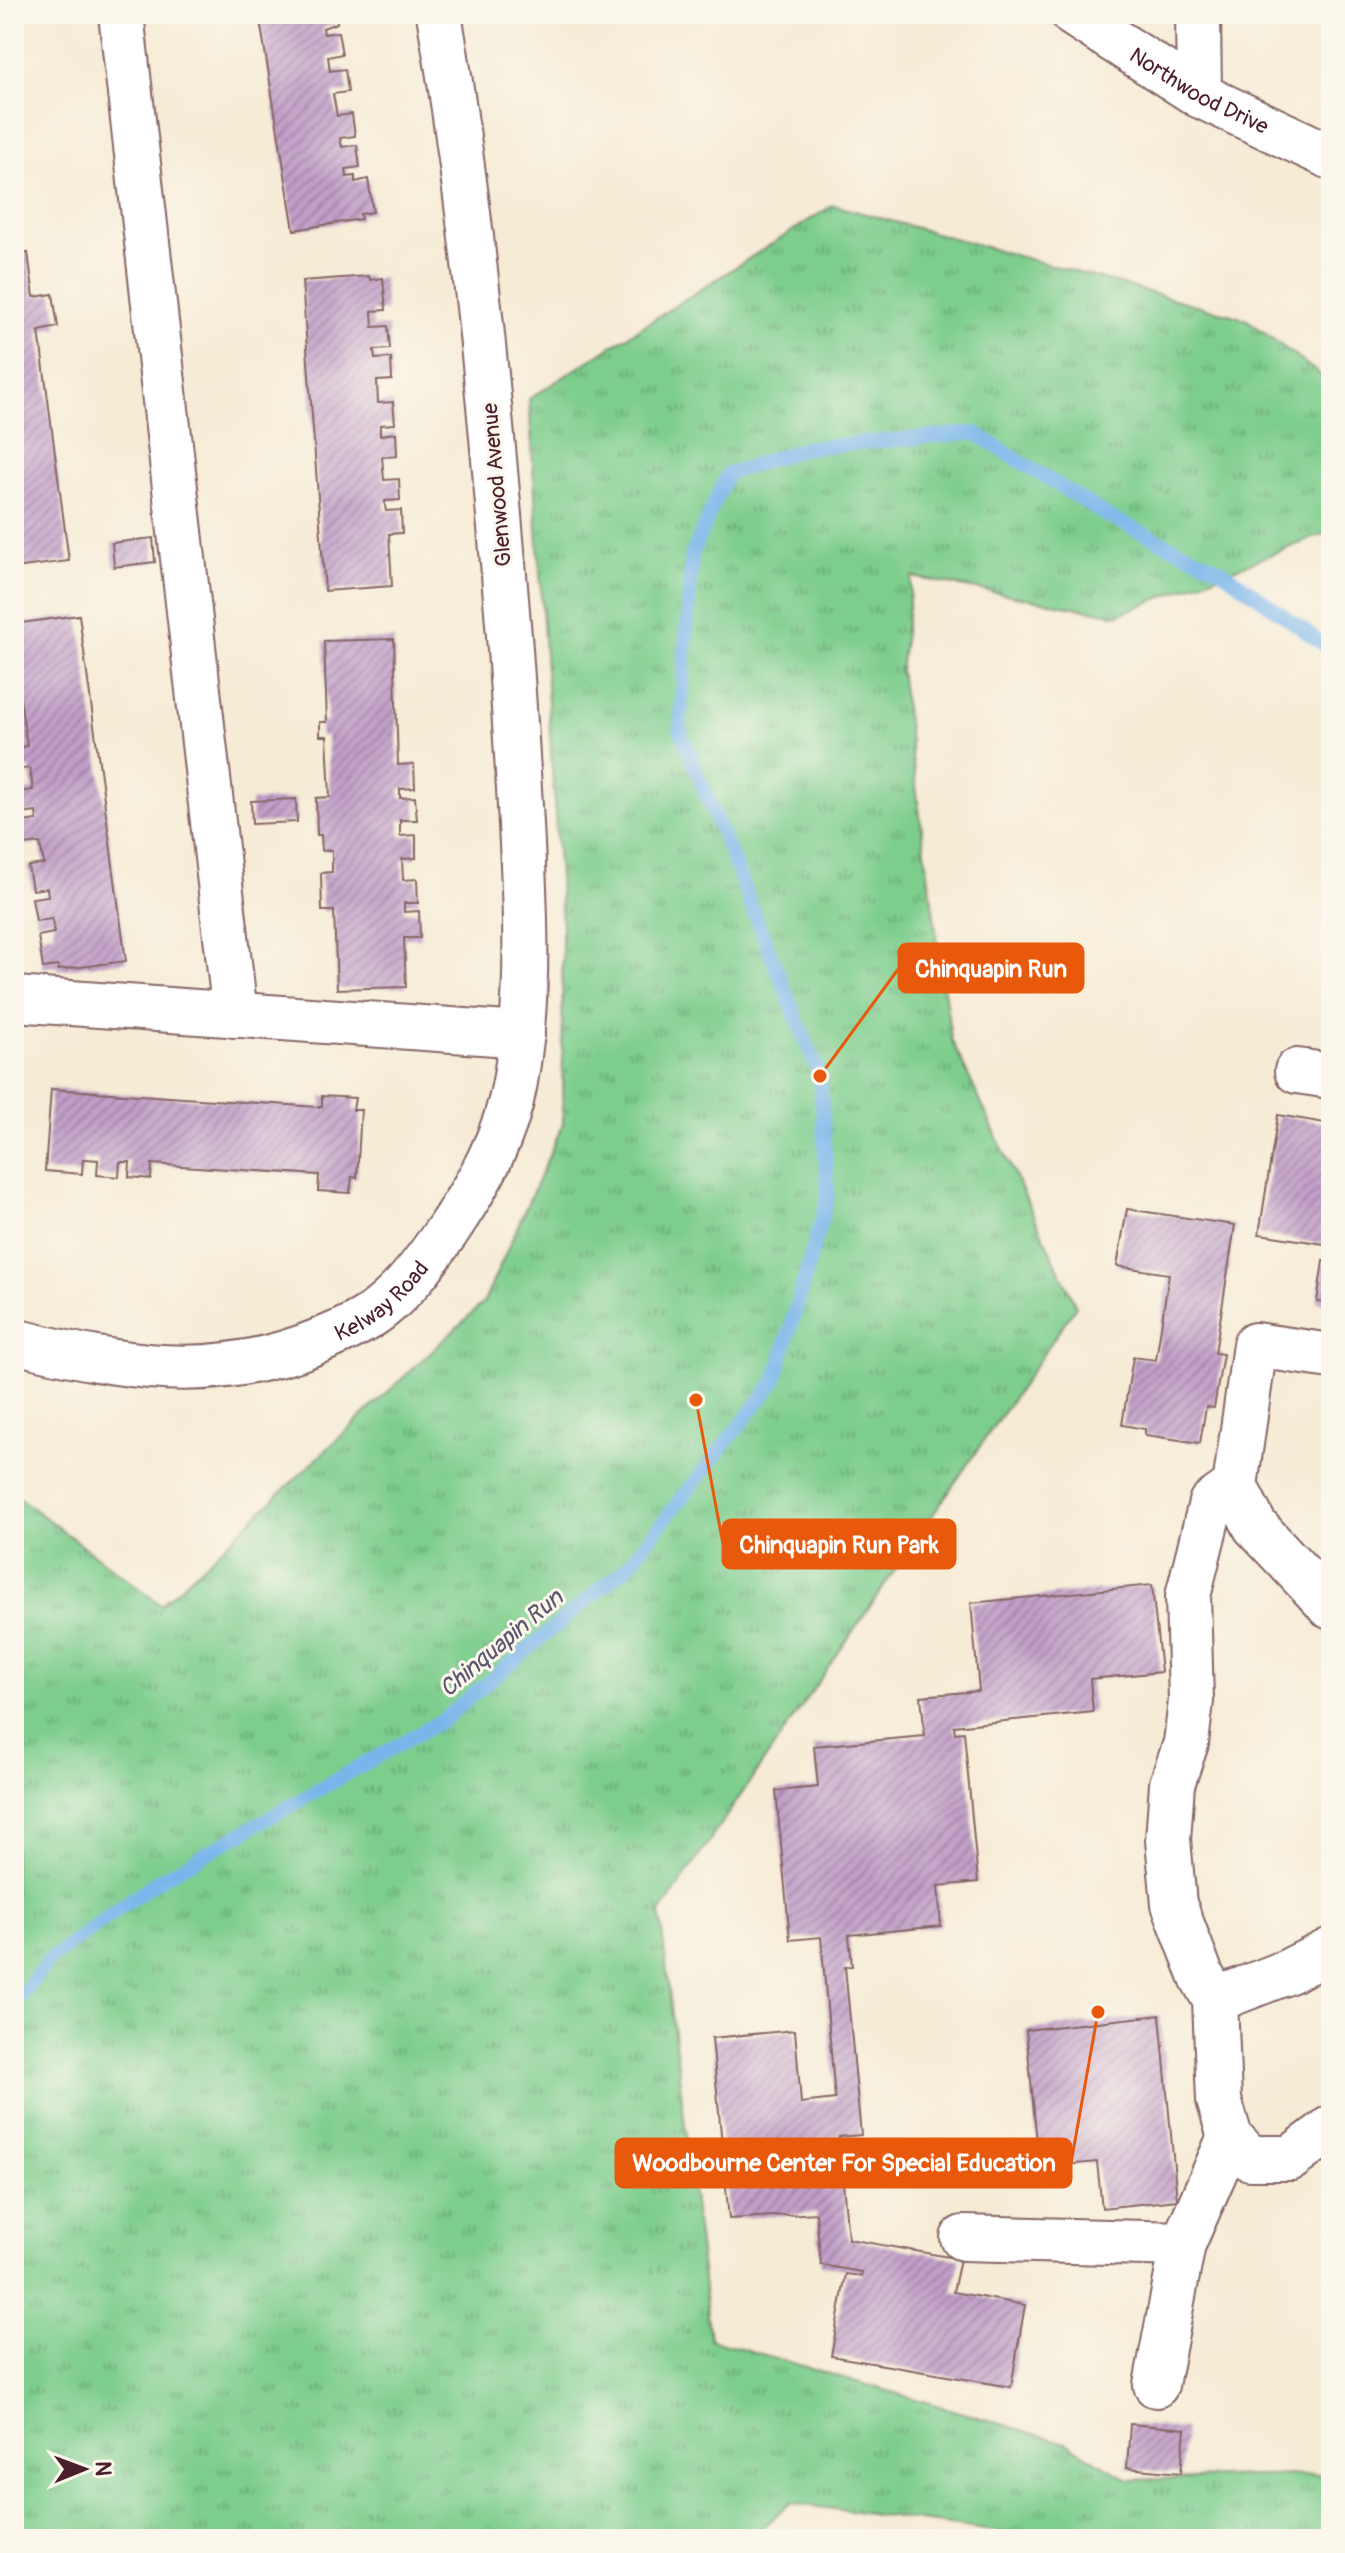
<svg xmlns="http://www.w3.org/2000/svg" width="1345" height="2553" viewBox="0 0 1345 2553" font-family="Pangolin,sans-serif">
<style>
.park{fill:url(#park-tufts);stroke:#64765c;stroke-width:2}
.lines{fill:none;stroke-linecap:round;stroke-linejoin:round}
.stream{stroke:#79b5eb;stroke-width:14}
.building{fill:url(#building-hatch)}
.minor-casing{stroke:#866666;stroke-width:48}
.minor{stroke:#fff;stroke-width:44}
.labels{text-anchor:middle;stroke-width:6;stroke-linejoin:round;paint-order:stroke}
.street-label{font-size:22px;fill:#4a1f2b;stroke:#fbf7ec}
.water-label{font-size:24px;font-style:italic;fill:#5a546e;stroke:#fbf7ec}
.leader{fill:none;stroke:#e8590c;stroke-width:3}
.callout-dot{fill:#e8590c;stroke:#fbf7ec;stroke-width:3}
.callout{fill:#e8590c;stroke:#e8590c;stroke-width:3}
.callout-label{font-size:24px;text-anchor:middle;font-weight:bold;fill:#fff}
</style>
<defs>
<pattern id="park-tufts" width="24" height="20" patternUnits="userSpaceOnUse" patternTransform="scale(2)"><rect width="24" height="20" fill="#7dcd8d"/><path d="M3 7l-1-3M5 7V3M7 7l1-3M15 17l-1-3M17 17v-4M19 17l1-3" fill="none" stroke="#68a673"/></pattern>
<pattern id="building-hatch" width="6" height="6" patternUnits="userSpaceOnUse" patternTransform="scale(2)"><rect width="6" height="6" fill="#c19fc8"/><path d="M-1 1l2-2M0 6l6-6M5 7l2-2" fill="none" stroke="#9f81a3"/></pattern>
</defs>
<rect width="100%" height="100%" fill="#fbf7ec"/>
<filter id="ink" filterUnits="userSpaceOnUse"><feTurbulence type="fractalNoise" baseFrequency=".0125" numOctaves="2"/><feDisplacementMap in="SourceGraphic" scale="16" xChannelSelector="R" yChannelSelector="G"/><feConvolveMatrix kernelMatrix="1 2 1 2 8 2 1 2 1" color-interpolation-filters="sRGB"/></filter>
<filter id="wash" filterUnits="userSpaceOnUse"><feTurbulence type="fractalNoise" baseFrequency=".006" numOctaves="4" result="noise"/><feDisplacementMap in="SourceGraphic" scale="32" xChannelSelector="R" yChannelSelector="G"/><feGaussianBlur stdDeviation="1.8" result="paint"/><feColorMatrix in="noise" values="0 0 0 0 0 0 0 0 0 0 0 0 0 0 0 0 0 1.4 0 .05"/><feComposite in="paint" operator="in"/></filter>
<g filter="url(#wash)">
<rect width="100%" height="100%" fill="#f6ebd5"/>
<path class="park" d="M 833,205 L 1246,319 L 1331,383 L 1331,531 L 1117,615 L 912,577 L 900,671 L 951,1039 L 1076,1306 L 660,1913 L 710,2339 L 1066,2443 L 1129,2480 L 1331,2474 L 1331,2539 L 1051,2539 L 790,2503 L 751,2539 L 14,2539 L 14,1494 L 161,1605 L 484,1302 L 563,1124 L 562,927 L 529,399 Z"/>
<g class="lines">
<path class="stream" d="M 14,2004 L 50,1959 L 157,1881 L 444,1719 L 627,1567 L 775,1381 L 828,1197 L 820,1076 L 680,730 L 692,554 L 727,474 L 805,448 L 975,433 L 1107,516 L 1220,569 L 1331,650"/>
</g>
<g id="blocks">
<path class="building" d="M 259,14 L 336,14 L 337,23 L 323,28 L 324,34 L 338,32 L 342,54 L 328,57 L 330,71 L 345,69 L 348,92 L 333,94 L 337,116 L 352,114 L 355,136 L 340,138 L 342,147 L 357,145 L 360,167 L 346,169 L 347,177 L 355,176 L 355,182 L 368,179 L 373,212 L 360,214 L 361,219 L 294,230 Z
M 1324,14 L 1331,14 L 1331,44 L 1326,44 Z
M 28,253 L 34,297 L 53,294 L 58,327 L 39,331 L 69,561 L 14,568 L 14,255 Z
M 369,276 L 370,280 L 383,278 L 386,310 L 372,311 L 373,327 L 388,326 L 390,349 L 374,350 L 375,359 L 391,358 L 392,380 L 377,381 L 378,403 L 393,402 L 395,424 L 380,425 L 380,435 L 396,433 L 397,456 L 382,457 L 384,480 L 399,479 L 400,500 L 385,501 L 385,506 L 386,511 L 401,510 L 402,533 L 389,534 L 392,586 L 325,591 L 302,281 Z
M 153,538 L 155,562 L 114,567 L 112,543 Z
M 79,615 L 126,961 L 58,970 L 58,966 L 43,968 L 38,936 L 54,933 L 52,919 L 36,921 L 32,898 L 48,896 L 47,888 L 32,890 L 28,866 L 44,864 L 40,843 L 25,845 L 22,822 L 37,820 L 36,812 L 21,814 L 17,792 L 33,790 L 30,768 L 14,770 L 14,748 L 27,746 L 20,699 L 14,699 L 14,677 L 17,677 L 14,624 Z
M 394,639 L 398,765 L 414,764 L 415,788 L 400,789 L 400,798 L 415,797 L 417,820 L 400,820 L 400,836 L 416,835 L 416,858 L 402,859 L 403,880 L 417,879 L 418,903 L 404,903 L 404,912 L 419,911 L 420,938 L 404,938 L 406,987 L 337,989 L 334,911 L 322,911 L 321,873 L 332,872 L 332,850 L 322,851 L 321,835 L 317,835 L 316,798 L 330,797 L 327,736 L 320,736 L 320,722 L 327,722 L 324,641 Z
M 296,799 L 297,822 L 252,824 L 251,801 Z
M 51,1089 L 318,1107 L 322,1107 L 322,1096 L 355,1098 L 353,1110 L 361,1110 L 357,1178 L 352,1177 L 350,1193 L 318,1191 L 319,1175 L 152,1164 L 151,1179 L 129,1177 L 130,1162 L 120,1162 L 119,1177 L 97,1175 L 98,1160 L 86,1159 L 83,1159 L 82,1174 L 45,1171 Z
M 1278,1115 L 1331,1124 L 1331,1245 L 1259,1234 Z
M 1127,1209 L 1235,1225 L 1215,1353 L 1223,1354 L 1214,1408 L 1206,1407 L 1200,1443 L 1145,1435 L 1145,1429 L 1122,1425 L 1133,1357 L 1156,1360 L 1169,1274 L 1117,1266 Z
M 1323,1261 L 1331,1262 L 1331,1304 L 1317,1302 Z
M 1152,1585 L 1161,1672 L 1090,1679 L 1093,1712 L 954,1726 L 955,1733 L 964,1732 L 978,1882 L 938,1886 L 941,1926 L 849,1935 L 852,1966 L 845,1967 L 861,2135 L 839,2137 L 848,2239 L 960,2259 L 953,2292 L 1025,2305 L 1011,2387 L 831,2356 L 846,2274 L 861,2276 L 862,2272 L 821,2265 L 816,2213 L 729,2219 L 712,2038 L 795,2030 L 801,2103 L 835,2099 L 821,1937 L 790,1940 L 776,1791 L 818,1787 L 814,1746 L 925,1736 L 921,1696 L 979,1691 L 971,1603 Z
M 1160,2015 L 1177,2200 L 1102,2208 L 1097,2162 L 1054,2166 L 1038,2153 L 1026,2030 Z
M 1130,2424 L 1185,2429 L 1181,2473 L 1127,2468 Z"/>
</g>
</g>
<g filter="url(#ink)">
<use href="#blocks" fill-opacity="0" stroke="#866666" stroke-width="2"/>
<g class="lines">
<g class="minor-casing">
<g id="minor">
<path d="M 121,14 L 235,1015"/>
<path id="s1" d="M 1073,14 L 1199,95 L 1331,157"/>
<path d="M 1198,14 L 1199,95"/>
<path d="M 14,999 L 522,1035"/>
<path d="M 1297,1071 L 1331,1076"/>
<path id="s2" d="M 14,1341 C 123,1367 211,1385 319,1341 C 340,1333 362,1323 380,1309 C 407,1288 428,1258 447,1231 C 478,1185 506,1137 515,1082 C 531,991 525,898 520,806 C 516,737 512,668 506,599 C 490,403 472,208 439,14"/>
<path d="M 1235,1486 L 1255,1345 L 1331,1356"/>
<path d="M 1331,1607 L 1255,1526 L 1235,1486 L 1211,1503 L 1188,1596 L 1191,1701 L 1186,1743 L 1172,1784 L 1168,1840 L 1174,1904 L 1201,1975 L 1215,2000 L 1219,2100 L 1230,2137 L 1250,2158 L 1291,2158 L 1331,2128"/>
<path d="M 1215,2000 L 1287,1972 L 1331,1950"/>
<path d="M 963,2238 L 1183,2244 L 1230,2137"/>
<path d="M 1156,2385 L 1183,2244"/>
</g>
</g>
<use href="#minor" class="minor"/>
</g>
</g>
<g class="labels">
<g class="street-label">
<text dy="8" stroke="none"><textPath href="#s1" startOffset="148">Northwood Drive</textPath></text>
<text transform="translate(496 485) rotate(-95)" y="8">Glenwood Avenue</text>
<text dy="8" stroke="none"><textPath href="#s2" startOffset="386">Kelway Road</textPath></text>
</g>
<g class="water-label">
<text transform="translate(501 1643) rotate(-40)" y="8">Chinquapin Run</text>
</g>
</g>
<path class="leader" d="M820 1076L899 968M696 1400L723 1544M1098 2012L1071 2163"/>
<g class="callout-dot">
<circle cx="820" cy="1076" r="8"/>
<circle cx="696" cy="1400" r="8"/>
<circle cx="1098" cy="2012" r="8"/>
</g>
<g class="callout">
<rect x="899" y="944" width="184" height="48" rx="8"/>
<rect x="723" y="1520" width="232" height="48" rx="8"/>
<rect x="616" y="2139" width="455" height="48" rx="8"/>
</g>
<g class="callout-label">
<text x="991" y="977">Chinquapin Run</text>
<text x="839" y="1553">Chinquapin Run Park</text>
<text x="844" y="2171">Woodbourne Center For Special Education</text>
</g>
<rect width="1345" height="2553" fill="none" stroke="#fbf7ec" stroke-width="48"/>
<g transform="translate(84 2469) rotate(89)" stroke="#fbf7ec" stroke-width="6" paint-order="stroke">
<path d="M0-6L14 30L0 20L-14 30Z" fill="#4a1f2b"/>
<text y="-12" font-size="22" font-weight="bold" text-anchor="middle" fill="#4a1f2b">N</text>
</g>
</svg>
